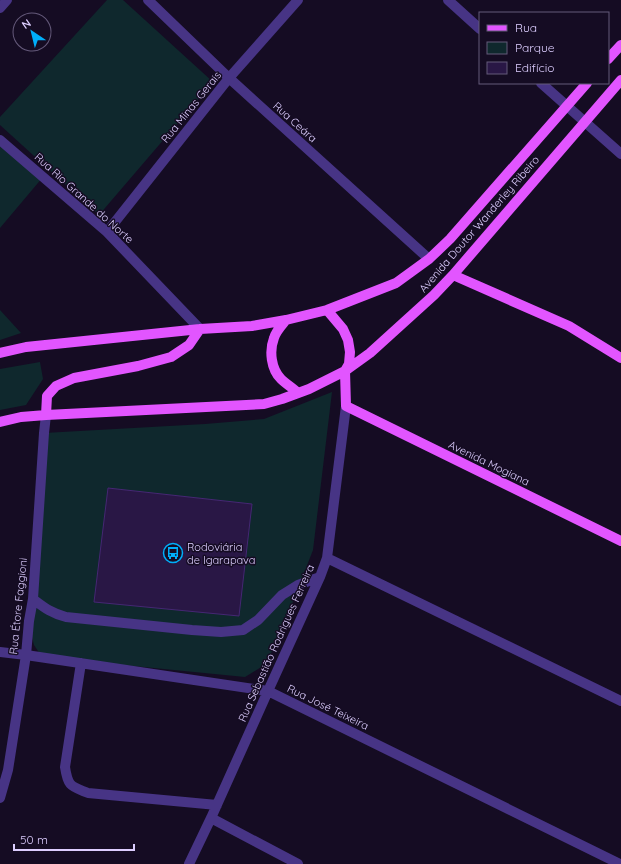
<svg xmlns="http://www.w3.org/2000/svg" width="621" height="864" viewBox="0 0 621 864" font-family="Quicksand,sans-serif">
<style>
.green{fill:#0f282d}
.building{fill:#291745;stroke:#452773}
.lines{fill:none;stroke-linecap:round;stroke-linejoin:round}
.minor{stroke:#473485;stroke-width:10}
.major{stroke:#e255ff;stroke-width:10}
.labels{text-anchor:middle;stroke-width:3;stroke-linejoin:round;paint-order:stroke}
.street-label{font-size:11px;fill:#ddceff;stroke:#150c23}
.poi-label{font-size:11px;fill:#ddceff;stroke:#150c23;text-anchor:start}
</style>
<rect width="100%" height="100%" fill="#150c23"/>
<path class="green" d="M 107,0 L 123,0 L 213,82 L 99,215 L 0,125 L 0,117 Z
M 0,139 L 43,177 L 0,228 Z
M 0,310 L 21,333 L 0,340 Z
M 40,362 L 43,379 L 26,405 L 0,410 L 0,369 Z
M 332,392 L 313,550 L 276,645 L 263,666 L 245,677 L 42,657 L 34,645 L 32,637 L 44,433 L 205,424 L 264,419 Z"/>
<path class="building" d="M 108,488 L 252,504 L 239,616 L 94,602 Z"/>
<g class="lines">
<path class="minor" d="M 148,0 L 229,78 L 429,259
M 448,0 L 480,29
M 0,8 L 7,0
M 541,83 L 621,154
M 0,140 L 107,232 L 200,329
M 107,232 L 229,78 L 298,0
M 327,558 L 621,701
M 33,599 C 45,608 51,613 66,617 L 192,630 L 221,632 L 243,630 L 258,620 L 282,595 L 298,585 L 320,577
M 0,652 L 26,655 L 268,691 L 620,864
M 81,663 L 65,767 C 68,787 71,786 88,793 L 217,805
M 0,798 L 8,770 L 26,655 L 29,621 L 33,599 L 44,433 L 46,415
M 211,818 L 298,864
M 189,864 L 211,818 L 268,691 L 320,577 L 327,558 L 346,406"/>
<path class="major" d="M 608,59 L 621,45
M 453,275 L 569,326 L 621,358
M 327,310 L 343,329 L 348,340 L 350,352 L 349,364 L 345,371 L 346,406 L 621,541
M 286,320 C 282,325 276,331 274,338 C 269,351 271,369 281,379 C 286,384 293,388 298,393
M 0,353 L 26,347 L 200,329 L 252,326 L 286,320 L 327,310 L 396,283 L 429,259 L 450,239 L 587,83
M 46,415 L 47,396 L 56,386 L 74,378 L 138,366 L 171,357 L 189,345 L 200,329
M 0,422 L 21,417 L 46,415 L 264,404 L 282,399 L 309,389 L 345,371 L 370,353 L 434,295 L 453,275 L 621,80"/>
</g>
<defs>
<g id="bus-ring" transform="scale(1)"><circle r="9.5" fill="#150c23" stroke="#00aef9" stroke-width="1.5"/><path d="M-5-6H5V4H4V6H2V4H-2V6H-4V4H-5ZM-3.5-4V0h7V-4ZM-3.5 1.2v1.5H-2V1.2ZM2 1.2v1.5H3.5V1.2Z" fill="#00aef9"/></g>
</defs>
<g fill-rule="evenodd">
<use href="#bus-ring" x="173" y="553"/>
</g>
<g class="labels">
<g class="street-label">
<text transform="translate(191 107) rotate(-51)" y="4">Rua Minas Gerais</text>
<text transform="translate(295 122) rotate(42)" y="4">Rua Ceára</text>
<text transform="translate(84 198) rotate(42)" y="4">Rua Rio Grande do Norte</text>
<text transform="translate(479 224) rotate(-49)" y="4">Avenida Doutor Wanderley Ribeiro</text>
<text transform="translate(489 463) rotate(26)" y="4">Avenida Mogiana</text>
<text transform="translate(18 606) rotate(-84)" y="4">Rua Étore Faggioni</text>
<text transform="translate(276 643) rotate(-66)" y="4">Rua Sebastião Rodrigues Ferreira</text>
<text transform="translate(328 707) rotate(26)" y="4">Rua José Teixeira</text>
</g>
<g class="poi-label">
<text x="187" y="551">Rodoviária<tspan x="187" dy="13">de Igarapava</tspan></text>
</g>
</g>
<rect x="479" y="12" width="130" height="72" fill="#150c23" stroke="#655a7b"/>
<rect x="487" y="25" width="20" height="6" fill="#e255ff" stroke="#655a7b"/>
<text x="515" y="32" font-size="12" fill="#ddceff">Rua</text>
<rect x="487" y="42" width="20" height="12" fill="#0f282d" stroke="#655a7b"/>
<text x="515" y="52" font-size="12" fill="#ddceff">Parque</text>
<rect x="487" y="62" width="20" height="12" fill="#291745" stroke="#655a7b"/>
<text x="515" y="72" font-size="12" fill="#ddceff">Edifício</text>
<g transform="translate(32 32) rotate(325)"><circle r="19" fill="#150c23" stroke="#655a7b"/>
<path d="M0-3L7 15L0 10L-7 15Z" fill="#00aef9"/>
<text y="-6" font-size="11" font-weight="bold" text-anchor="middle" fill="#ddceff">N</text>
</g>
<path d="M14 844v6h120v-6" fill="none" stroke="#ddceff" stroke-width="2"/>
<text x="20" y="844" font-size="12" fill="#ddceff" stroke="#150c23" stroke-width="3" paint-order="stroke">50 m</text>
</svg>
